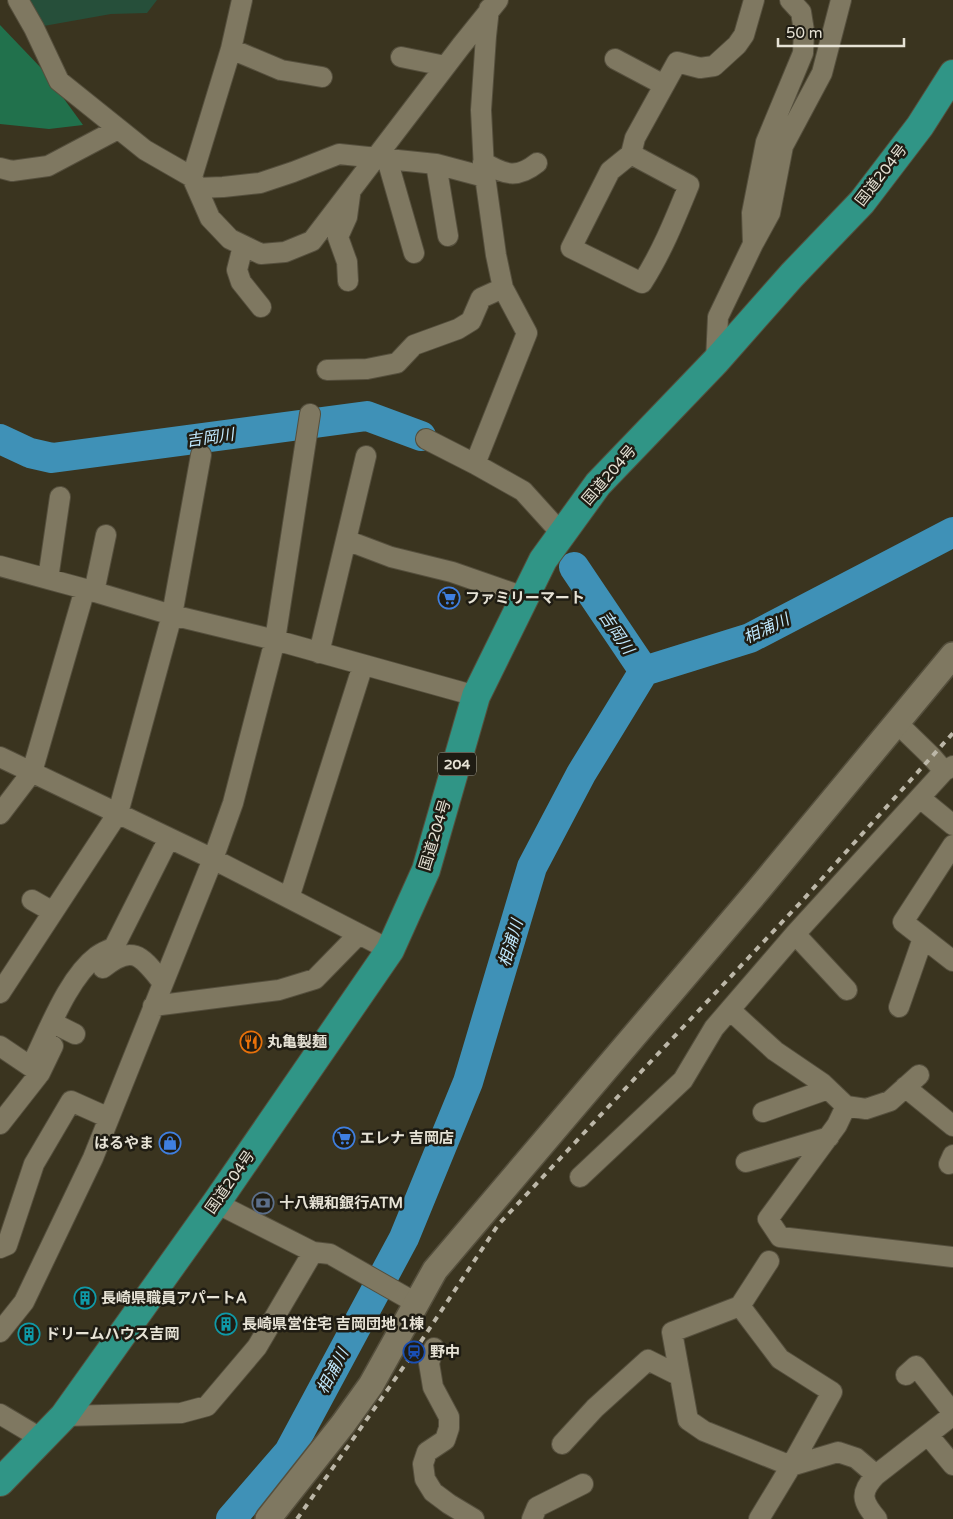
<svg xmlns="http://www.w3.org/2000/svg" width="953" height="1519" viewBox="0 0 953 1519" font-family="'Varela Round','Noto Sans JP',sans-serif">
<style>
.green{fill:#264f3a}
.forest{fill:#21714c}
.lines{fill:none;stroke-linecap:round;stroke-linejoin:round}
.river{stroke:#3f91b7;stroke-width:30}
.minor-casing{stroke:#554f3d;stroke-width:22}
.tertiary-casing{stroke:#554f3d;stroke-width:28}
.trunk-casing{stroke:#554f3d;stroke-width:30}
.minor{stroke:#7f7861;stroke-width:20}
.tertiary{stroke:#7f7861;stroke-width:25}
.trunk{stroke:#309586;stroke-width:28}
.rail{stroke:#bcb7a8;stroke-width:4;stroke-dasharray:6 6;stroke-linecap:butt}
.labels{text-anchor:middle;stroke-width:5;stroke-linejoin:round;paint-order:stroke}
.shield{fill:#1f1c13;stroke:#aaa79b;stroke-width:1}
.shield-label{font-size:14px;font-weight:bold;fill:#e6e2d5}
.street-label{font-size:15px;fill:#e6e2d5;stroke:#1f1c13}
.poi-label{font-size:15px;font-weight:bold;fill:#e6e2d5;stroke:#1f1c13;text-anchor:start}
.water-label{font-size:16px;font-style:italic;fill:#c0e8fd;stroke:#1f1c13}
</style>
<rect width="100%" height="100%" fill="#3a341f"/>
<path class="green" d="M 27,0 L 157,0 L 147,13 L 111,14 L 38,27 Z"/>
<path class="forest" d="M 0,25 L 43,70 L 83,125 L 49,129 L 0,124 Z"/>
<g class="lines">
<path class="river" d="M 0,439 L 30,453 L 52,458 L 367,416 L 421,436
M 574,567 L 644,671
M 231,1519 L 289,1452 L 404,1238 L 468,1082 L 532,867 L 581,774 L 644,671 L 750,638 L 953,532"/>
<g class="minor-casing">
<path id="minor" d="M 18,0 L 34,28 L 59,81 L 145,150 L 192,177
M 242,0 L 231,49 L 192,177 L 210,218 L 230,239 L 261,254 L 285,252 L 312,241 L 461,46 L 498,0
M 489,9 L 486,36 L 481,110 L 484,169 L 496,255 L 503,288 L 527,333 L 475,464 L 523,491 L 562,534
M 231,49 L 281,70 L 322,77
M 401,57 L 445,66
M 615,59 L 664,85
M 631,154 L 689,185 C 675,219 662,252 642,283 L 571,248 L 610,171 L 631,154 L 635,138 L 677,62 L 700,68 L 714,66 L 737,45 L 744,35 L 754,0
M 387,159 L 414,253
M 483,162 C 505,175 517,179 537,163
M 436,164 L 448,236
M 0,168 L 12,171 L 48,166 L 118,129
M 197,188 L 223,187 L 260,183 L 293,172 L 339,154 L 436,164 L 485,177
M 753,244 L 752,213 L 766,142 L 803,53 L 804,31 L 801,12 L 790,0
M 243,246 L 237,270 L 241,282 L 261,307
M 348,281 L 347,262 L 338,237 L 347,217 L 350,195
M 716,361 L 718,317 L 753,244 L 770,213 L 783,146 L 822,73 L 841,0
M 327,370 L 367,369 L 397,363 L 414,345 L 458,329 L 471,321 L 481,298 L 503,288
M 426,439 L 475,464
M 346,540 L 391,557 L 452,572 L 524,597
M 0,566 L 85,589 L 172,615 L 275,640 L 476,696
M 48,579 L 60,497
M 94,592 L 106,535
M 319,653 L 366,456
M 896,722 L 932,757 L 944,771
M 0,757 L 213,859 L 390,950
M 920,798 L 953,825
M 0,814 L 32,772 L 85,589
M 953,845 L 903,922 L 953,961
M 289,898 L 363,665
M 32,900 L 53,912
M 795,934 L 847,990
M 103,968 C 134,943 142,957 163,983
M 0,993 L 118,813 L 172,615 L 201,455
M 153,1006 L 279,990 L 315,979 L 359,934
M 899,1007 L 923,938
M 730,1010 L 775,1051 L 822,1083 L 846,1106 L 837,1125 L 768,1219 L 780,1237 L 953,1257
M 61,1027 L 75,1034
M 0,1046 L 40,1073 L 53,1046
M 35,1058 C 50,1027 69,977 97,956 C 102,952 109,950 114,947 L 169,838
M 905,1087 L 953,1126
M 846,1106 L 866,1109 L 890,1101 L 919,1075
M 763,1112 L 828,1089
M 0,1124 L 40,1073
M 746,1162 L 829,1137
M 949,1164 L 953,1155
M 580,1177 L 683,1080 L 714,1028 L 795,934 L 944,771 L 953,766
M 216,1203 L 313,1252 L 330,1254 L 416,1303
M 0,1248 L 7,1245 L 34,1164 L 71,1101 L 109,1118
M 769,1261 L 740,1306 L 672,1332 L 688,1420 L 704,1431 L 791,1466 L 838,1452 L 856,1458 L 876,1475 L 953,1415
M 740,1306 L 780,1359 L 832,1392 L 791,1466 L 759,1519
M 0,1332 L 24,1302 L 93,1158 L 213,859 L 233,803 L 275,640 L 310,414
M 434,1348 L 429,1363 L 433,1387 L 449,1417 L 449,1428 L 445,1440 L 427,1452 L 423,1464 L 425,1479 L 433,1492 L 449,1504 L 474,1519
M 906,1375 L 916,1366 L 953,1413
M 0,1414 L 42,1439
M 64,1416 L 181,1413 L 207,1406 L 257,1347 L 313,1252
M 928,1435 L 953,1465
M 562,1444 L 595,1408 L 648,1360 L 680,1376
M 876,1475 C 859,1493 862,1501 877,1519
M 532,1519 L 537,1507 L 583,1484"/>
</g>
<g class="tertiary-casing">
<path id="tertiary" d="M 268,1519 L 343,1424 L 371,1385 L 435,1270 L 759,889 L 953,655"/>
</g>
<g class="trunk-casing">
<path id="trunk" d="M 0,1482 L 64,1416 L 216,1203 L 390,950 L 426,870 L 476,696 L 543,560 L 598,484 L 716,361 L 792,275 L 862,202 L 920,126 L 953,74"/>
</g>
<use href="#minor" class="minor"/>
<use href="#tertiary" class="tertiary"/>
<use href="#trunk" class="trunk"/>
<path class="rail" d="M 297,1519 L 414,1352 L 498,1225 L 639,1074 L 801,902 L 953,733"/>
</g>
<defs>
<g id="supermarket-ring" transform="scale(1.125)"><circle r="9.5" fill="#1f1c13" stroke="#3f7fe0" stroke-width="1.5"/><path d="M-6-5.5h2.5l.6 2H6L4.5 2H-2.5L-4.4-4H-6ZM-1.5 3.2a1.3 1.3 0 1 0 .1 0ZM3 3.2a1.3 1.3 0 1 0 .1 0Z" fill="#3f7fe0"/></g>
<g id="restaurant-ring" transform="scale(1.125)"><circle r="9.5" fill="#1f1c13" stroke="#e8710a" stroke-width="1.5"/><path d="M-5-6h1v4h1v-4h1v4h1v-4h1v5L-1.5 .5V6h-2V.5L-5-1ZM5-6V6H3V1.5H1.5Q1.5-4 5-6Z" fill="#e8710a"/></g>
<g id="shop-ring" transform="scale(1.125)"><circle r="9.5" fill="#1f1c13" stroke="#3f7fe0" stroke-width="1.5"/><path d="M-5-2.5h2.3a2.7 3.5 0 0 1 5.4 0H5L5.5 6h-11ZM-1.5-2.5h3a1.5 2.3 0 0 0-3 0Z" fill="#3f7fe0"/></g>
<g id="bank-ring" transform="scale(1.125)"><circle r="9.5" fill="#1f1c13" stroke="#5c6f8a" stroke-width="1.5"/><path d="M-6-4H6V4H-6ZM0-2.3a2.3 2.3 0 1 0 0 4.6a2.3 2.3 0 1 0 0-4.6Z" fill="#5c6f8a"/></g>
<g id="building-ring" transform="scale(1.125)"><circle r="9.5" fill="#1f1c13" stroke="#0f9aa8" stroke-width="1.5"/><path d="M-4-6H4V6H1V3H-1V6H-4ZM-2.5-4.3h1.7v1.8h-1.7ZM.8-4.3h1.7v1.8H.8ZM-2.5-1h1.7V.8h-1.7ZM.8-1h1.7V.8H.8Z" fill="#0f9aa8"/></g>
<g id="station-ring" transform="scale(1.125)"><circle r="9.5" fill="#1f1c13" stroke="#1a4fb4" stroke-width="1.5"/><path d="M-3-6H3Q5-6 5-4V2Q5 4 3 4L4.5 6H3L1.5 4h-3L-3 6H-4.5L-3 4Q-5 4-5 2V-4Q-5-6-3-6ZM-3.5-4v3h7v-3ZM-3.5 1v1.5H-2V1ZM2 1v1.5H3.5V1Z" fill="#1a4fb4"/></g>
</defs>
<g fill-rule="evenodd">
<use href="#supermarket-ring" x="449" y="598"/>
<use href="#restaurant-ring" x="251" y="1042"/>
<use href="#supermarket-ring" x="344" y="1138"/>
<use href="#shop-ring" x="170" y="1143"/>
<use href="#bank-ring" x="263" y="1203"/>
<use href="#building-ring" x="85" y="1298"/>
<use href="#building-ring" x="226" y="1324"/>
<use href="#building-ring" x="29" y="1334"/>
<use href="#station-ring" x="414" y="1352"/>
</g>
<g class="labels">
<rect class="shield" x="438" y="752.5" width="38" height="23" rx="4"/>
<g class="shield-label">
<text x="457" y="769">204</text>
</g>
<g class="street-label">
<text transform="translate(881 175) rotate(-52)" y="5">国道204号</text>
<text transform="translate(609 475) rotate(-49)" y="5">国道204号</text>
<text transform="translate(435 835) rotate(-73)" y="5">国道204号</text>
<text transform="translate(230 1182) rotate(-55)" y="5">国道204号</text>
</g>
<g class="poi-label">
<text x="465" y="603">ファミリーマート</text>
<text x="267" y="1047">丸亀製麺</text>
<text x="360" y="1143">エレナ 吉岡店</text>
<text x="154" y="1148" text-anchor="end">はるやま</text>
<text x="279" y="1208">十八親和銀行ATM</text>
<text x="101" y="1303">長崎県職員アパートA</text>
<text x="242" y="1329">長崎県営住宅 吉岡団地 1棟</text>
<text x="45" y="1339">ドリームハウス吉岡</text>
<text x="430" y="1357">野中</text>
</g>
<g class="water-label">
<text transform="translate(210 437) rotate(-8)" y="6">吉岡川</text>
<text transform="translate(766 628) rotate(-25)" y="6">相浦川</text>
<text transform="translate(617 632) rotate(56)" y="6">吉岡川</text>
<text transform="translate(510 943) rotate(-73)" y="6">相浦川</text>
<text transform="translate(332 1371) rotate(-62)" y="6">相浦川</text>
</g>
</g>
<path d="M778 38v8h126v-8" fill="none" stroke="#e6e2d5" stroke-width="2.5"/>
<text x="786" y="38" font-size="15" fill="#e6e2d5" stroke="#1f1c13" stroke-width="4" paint-order="stroke">50 m</text>
</svg>
